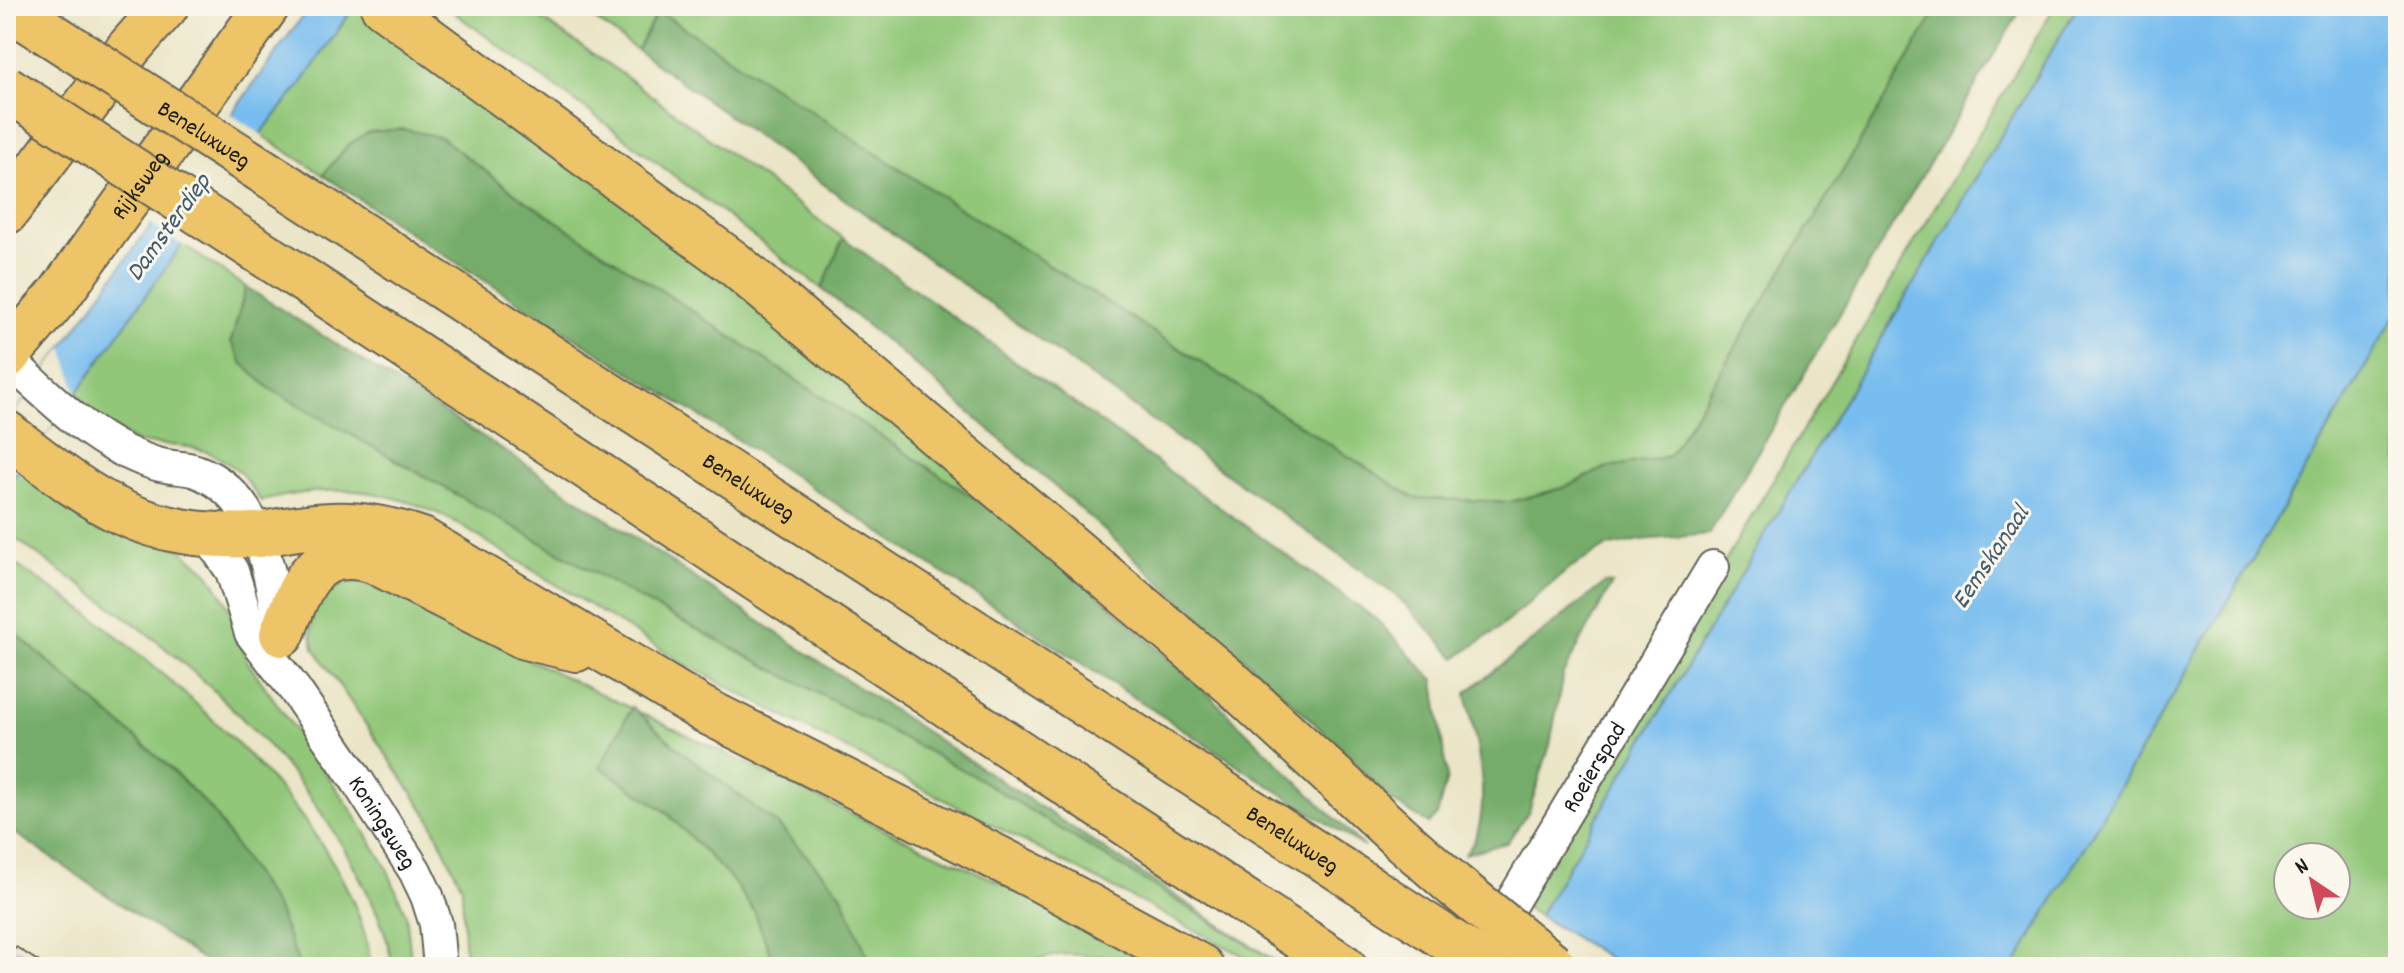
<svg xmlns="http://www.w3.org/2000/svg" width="2404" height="973" viewBox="0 0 2404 973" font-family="Dekko,sans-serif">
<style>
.green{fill:#92c779;stroke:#57724a;stroke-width:2;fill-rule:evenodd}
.forest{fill:#75ac69;stroke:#486442;stroke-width:2}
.water{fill:#78bdef;stroke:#4a6c86;stroke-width:2}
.pier{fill:#eae5c6}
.building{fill:#c4a4d2}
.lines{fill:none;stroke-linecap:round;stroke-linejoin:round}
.minor-casing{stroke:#646258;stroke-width:36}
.primary-casing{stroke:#646258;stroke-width:48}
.trunk-casing{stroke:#646258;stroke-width:48}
.minor{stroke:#fff;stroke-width:32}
.primary{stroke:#eec469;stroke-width:44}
.trunk{stroke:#eec469;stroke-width:44}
.trunk-bridge-casing{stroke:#646258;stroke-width:48;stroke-linecap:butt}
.trunk-bridge{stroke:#eec469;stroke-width:44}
.labels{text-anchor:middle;stroke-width:6;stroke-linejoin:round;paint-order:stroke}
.street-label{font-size:24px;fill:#1c1c1c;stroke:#fbf7ec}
.water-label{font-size:26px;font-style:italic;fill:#415c70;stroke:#fbf7ec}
</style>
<rect width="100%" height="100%" fill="#fbf7ec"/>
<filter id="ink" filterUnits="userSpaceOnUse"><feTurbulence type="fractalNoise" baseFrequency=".0125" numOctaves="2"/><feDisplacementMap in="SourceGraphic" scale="16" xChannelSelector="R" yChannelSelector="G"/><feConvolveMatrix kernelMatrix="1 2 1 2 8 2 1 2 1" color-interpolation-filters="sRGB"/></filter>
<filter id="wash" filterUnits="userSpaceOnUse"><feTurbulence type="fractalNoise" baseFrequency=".006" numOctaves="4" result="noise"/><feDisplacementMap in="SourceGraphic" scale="32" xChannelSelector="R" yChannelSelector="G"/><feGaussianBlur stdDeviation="1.8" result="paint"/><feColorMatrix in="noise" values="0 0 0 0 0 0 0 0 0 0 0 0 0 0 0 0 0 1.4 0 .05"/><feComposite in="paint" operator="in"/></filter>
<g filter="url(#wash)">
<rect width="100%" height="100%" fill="#eae5c6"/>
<path class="green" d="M 355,6 L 568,157 L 673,236 L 1039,541 L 520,197 L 440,137 L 348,145 L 323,175 L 260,134 L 299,87 Z
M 445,6 L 508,6 L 537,16 L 621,73 L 843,238 L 822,289 L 617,132 Z
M 595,6 L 1939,6 L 1834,186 L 1669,456 L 1605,468 L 1566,487 L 1510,502 L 1414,498 L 984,224 L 658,11 L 637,50 L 589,15 Z
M 2055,6 L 2078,6 L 1539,916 L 1521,904 Z
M 182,244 L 246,287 L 231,342 L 269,388 L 653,606 L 971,774 L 1283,966 L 1265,967 L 745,696 L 683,663 L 450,519 C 384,487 332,483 261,501 L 240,472 L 225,461 L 208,452 L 189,447 L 135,442 L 87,410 L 77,393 Z
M 2398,311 L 2398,967 L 2014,967 ZM 2288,857 L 2336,857 L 2336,905 L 2288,905 Z
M 19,470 L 183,551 L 209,574 L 227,603 L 247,661 L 352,811 L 386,866 L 406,915 L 412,967 L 392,967 C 389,934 374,905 359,876 C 309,777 226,695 139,627 C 96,594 49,565 6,531 L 6,487 Z
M 6,558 C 36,579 68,598 97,620 C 195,698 357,835 371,967 L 300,967 L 277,909 L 211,809 L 166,764 L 6,625 Z
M 356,582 L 370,584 C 538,663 705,744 873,824 C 962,867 1055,903 1140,954 L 1133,958 L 1062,954 L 1004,967 L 872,967 L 866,952 L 681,751 L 632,707 L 601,767 L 665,811 L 731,878 L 755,913 L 775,967 L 465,967 L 462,887 L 430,819 L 314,648 C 304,614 321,587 356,582 Z"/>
<path class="forest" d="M 1939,6 L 2023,6 L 1709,534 L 1640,540 L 1606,547 L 1570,568 L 1498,629 L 1456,658 L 1398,597 L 637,50 L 658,11 L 984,224 L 1414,498 L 1510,502 L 1566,487 L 1605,468 L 1669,456 L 1834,186 Z
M 403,129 L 440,137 L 520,197 L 1039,541 L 1208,694 L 1365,848 L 777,465 L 422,241 L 323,175 L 348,145 L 368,132 Z
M 843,238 L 1377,620 L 1434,680 L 1447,778 L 1437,815 L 1429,824 L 1392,801 L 1310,719 L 1084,512 L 906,357 L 822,289 Z
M 246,287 L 525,464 L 856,686 L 1283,966 L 971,774 L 653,606 L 269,388 L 242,363 L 231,342 Z
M 1605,583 L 1612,584 L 1563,674 L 1550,745 L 1529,811 L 1507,843 L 1465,854 C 1498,819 1475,736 1466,693 Z
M 6,625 L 166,764 L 211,809 L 277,909 L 300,967 L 213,967 L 6,827 Z
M 632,707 L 681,751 L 778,825 L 841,893 L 872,967 L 775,967 L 755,913 L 731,879 L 665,811 L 600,767 Z"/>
<path class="water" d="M 310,6 L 354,6 L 299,87 L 260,134 L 77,393 L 6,487 L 6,425 Z
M 2078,6 L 2398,6 L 2398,311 L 2014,967 L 1624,967 L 1539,916 Z"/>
<path class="pier" d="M 227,112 L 264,136 L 185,247 L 148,222 Z
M 63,347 L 77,393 L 19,470 L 6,471 L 6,425 Z"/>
<g id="blocks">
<path class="building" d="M 16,947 L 47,967 L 6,967 L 6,962 Z"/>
</g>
</g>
<g filter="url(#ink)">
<use href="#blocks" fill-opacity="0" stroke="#646258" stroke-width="2"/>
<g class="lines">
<g class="minor-casing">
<g id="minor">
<path d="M 6,358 C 44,391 80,430 126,452 C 139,458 152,464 166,466 C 176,468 187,468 196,471 C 264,496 269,577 282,637"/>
<path id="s1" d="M 208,536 L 232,571 L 251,633 L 295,690 L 358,782 L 415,871 L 427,896 L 436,924 L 440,967"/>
<path id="s2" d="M 1489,940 L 1713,567"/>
</g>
</g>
<g class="primary-casing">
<g id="primary">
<path d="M 6,212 L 129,48 L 166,6"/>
<path id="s3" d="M 6,357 L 59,295 L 267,6"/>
<path d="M 6,433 C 96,503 139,540 259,535"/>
</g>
</g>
<g class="trunk-casing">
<g id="trunk">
<path d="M 7,6 L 30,21"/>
<path d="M 383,6 L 732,262 L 1234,685 L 1399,837"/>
<path id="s4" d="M 345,224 L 1369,888"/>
<path d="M 307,282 L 1344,967"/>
<path d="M 259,535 C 321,522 361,519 422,540 L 702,709 L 1037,878 L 1201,967"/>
<path d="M 282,634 C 300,588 312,543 374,561 L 525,637 L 576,649"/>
</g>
</g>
<use href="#minor" class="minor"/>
<use href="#primary" class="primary"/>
<use href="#trunk" class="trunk"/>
<g class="trunk-bridge-casing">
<g id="trunk-bridge">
<path id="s5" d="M 30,21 L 345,224"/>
<path d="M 6,88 L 307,282"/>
<path d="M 1399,837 L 1454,885 L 1553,965"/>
<path d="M 1369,888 L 1490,967"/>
</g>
</g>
<use href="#trunk-bridge" class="trunk-bridge"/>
</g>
</g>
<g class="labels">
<g class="street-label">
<text dy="8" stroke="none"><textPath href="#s5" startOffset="208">Beneluxweg</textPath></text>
<text dy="8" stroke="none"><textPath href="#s3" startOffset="218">Rijksweg</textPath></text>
<text dy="8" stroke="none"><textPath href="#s4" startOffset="482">Beneluxweg</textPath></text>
<text dy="8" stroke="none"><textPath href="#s2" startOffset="202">Roeierspad</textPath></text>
<text dy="8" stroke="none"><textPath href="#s1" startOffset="338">Koningsweg</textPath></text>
<text dy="8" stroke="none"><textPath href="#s4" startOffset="1130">Beneluxweg</textPath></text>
</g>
<g class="water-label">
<text transform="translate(167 226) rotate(-54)" y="9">Damsterdiep</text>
<text transform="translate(1989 556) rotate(-56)" y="9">Eemskanaal</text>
</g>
</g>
<rect width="2404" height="973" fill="none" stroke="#fbf7ec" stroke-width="32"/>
<g transform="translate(2312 881) rotate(325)"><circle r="38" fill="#fbf7ec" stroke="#a29f99" stroke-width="2"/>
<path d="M0-6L14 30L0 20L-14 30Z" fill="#d1495b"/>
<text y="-12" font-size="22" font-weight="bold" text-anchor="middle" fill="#1c1c1c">N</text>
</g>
</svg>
